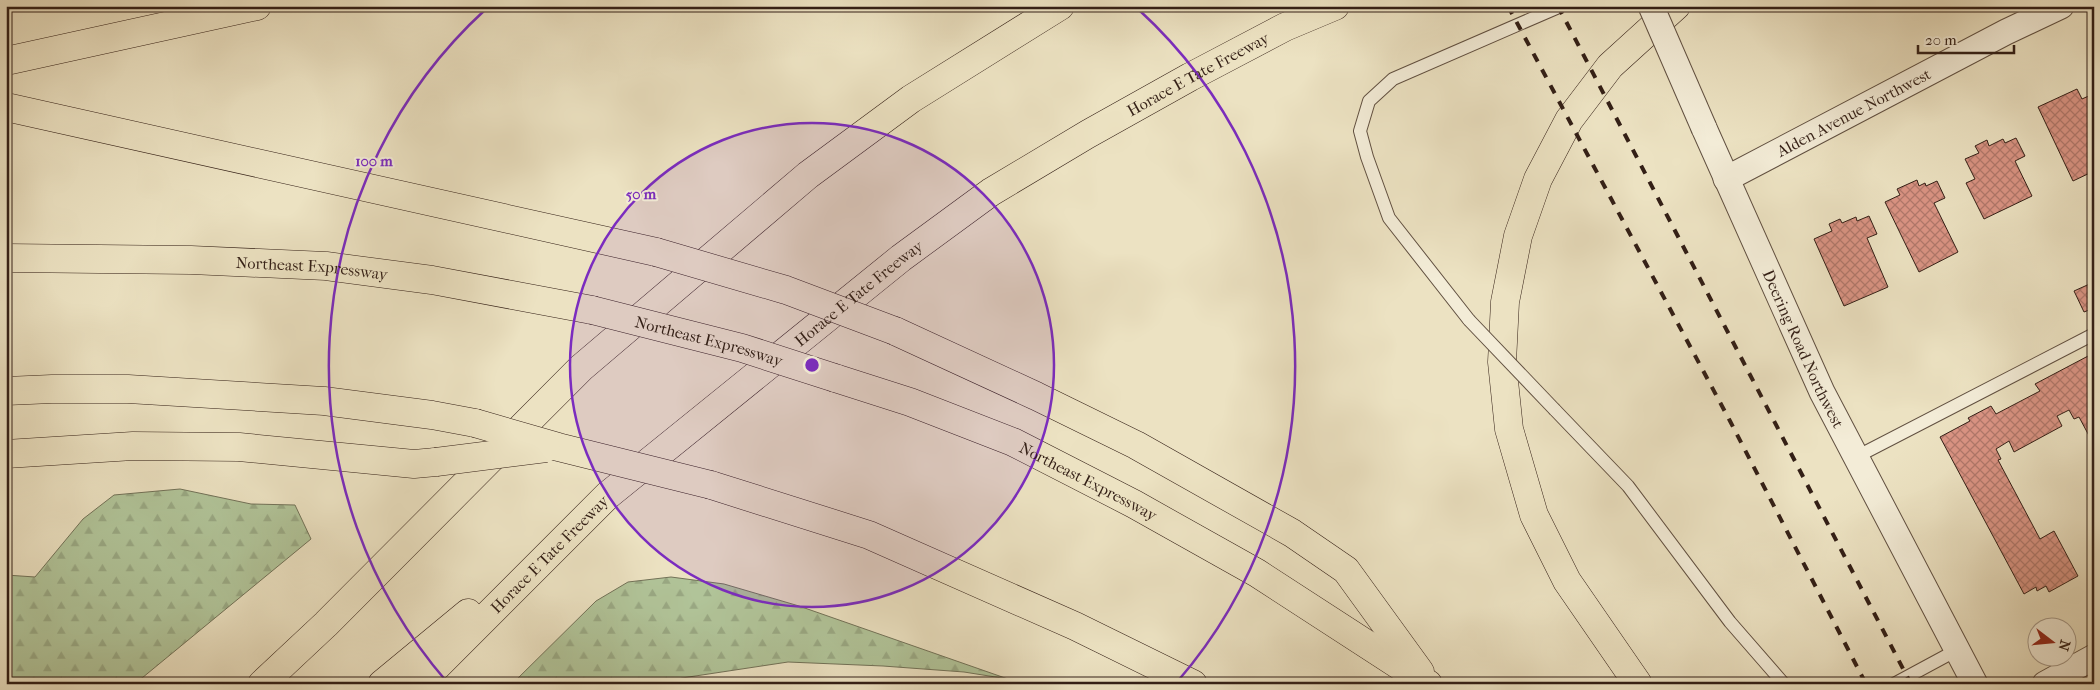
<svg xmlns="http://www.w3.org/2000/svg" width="2100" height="690" viewBox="0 0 2100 690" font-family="'IM FELL French Canon',serif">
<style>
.forest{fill:url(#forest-firs);stroke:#727258}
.building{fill:url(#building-cross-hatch);stroke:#331f16}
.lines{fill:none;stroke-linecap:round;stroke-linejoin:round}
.lane-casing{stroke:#615041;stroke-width:14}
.street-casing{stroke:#615041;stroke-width:27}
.highway-casing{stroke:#331f16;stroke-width:29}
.lane{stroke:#f3ecd7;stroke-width:12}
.street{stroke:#f3ecd7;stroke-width:25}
.highway{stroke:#ece2c2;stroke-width:28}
.rail{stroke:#331f16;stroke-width:4;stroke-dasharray:9 9;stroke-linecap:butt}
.lane-bridge-casing{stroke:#615041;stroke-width:14;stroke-linecap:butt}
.street-bridge-casing{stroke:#615041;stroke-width:27;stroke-linecap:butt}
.highway-bridge-casing{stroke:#331f16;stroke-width:29;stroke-linecap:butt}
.lane-bridge{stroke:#f3ecd7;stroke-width:12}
.street-bridge{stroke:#f3ecd7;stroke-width:25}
.highway-bridge{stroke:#ece2c2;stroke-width:28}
.ring{fill:none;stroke:#7b2cbf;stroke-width:2.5}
.labels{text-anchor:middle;stroke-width:4;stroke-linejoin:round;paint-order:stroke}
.street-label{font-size:16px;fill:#331f16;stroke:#f3ecd7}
.centre{fill:#7b2cbf;stroke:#f3ecd7;stroke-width:2.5}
.ring-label{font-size:15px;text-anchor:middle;font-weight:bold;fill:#7b2cbf;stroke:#f3ecd7;stroke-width:4;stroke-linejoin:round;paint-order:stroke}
</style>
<defs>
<pattern id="forest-firs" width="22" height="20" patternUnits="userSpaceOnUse" patternTransform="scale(1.25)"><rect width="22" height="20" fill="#b1c499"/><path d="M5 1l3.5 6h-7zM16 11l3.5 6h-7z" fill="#99a883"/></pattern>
<pattern id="building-cross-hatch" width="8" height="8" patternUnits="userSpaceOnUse" patternTransform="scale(1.25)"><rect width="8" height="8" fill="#da9484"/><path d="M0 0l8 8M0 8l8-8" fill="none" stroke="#b1786b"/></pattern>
</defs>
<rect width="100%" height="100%" fill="#ece2c2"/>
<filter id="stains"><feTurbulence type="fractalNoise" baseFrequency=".004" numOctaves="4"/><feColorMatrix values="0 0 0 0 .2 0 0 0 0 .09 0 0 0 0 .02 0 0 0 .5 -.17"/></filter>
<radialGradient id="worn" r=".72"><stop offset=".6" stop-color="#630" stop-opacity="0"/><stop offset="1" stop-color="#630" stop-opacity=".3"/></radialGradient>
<path class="forest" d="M 180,489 L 251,504 L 295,505 L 311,539 L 142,678 L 130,684 L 6,684 L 6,575 L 35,577 L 83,519 L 114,495 Z
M 671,577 L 724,584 L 799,606 L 1008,679 L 964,672 L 883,666 L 788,662 L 682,678 L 662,684 L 512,684 L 596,601 L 628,582 Z"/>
<path class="building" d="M 2077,89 L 2082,99 L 2093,94 L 2094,96 L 2094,117 L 2091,118 L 2094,124 L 2094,171 L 2073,181 L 2038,107 Z
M 2016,138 L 2025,156 L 2015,161 L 2032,196 L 1984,219 L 1966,183 L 1975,179 L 1965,159 L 1979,153 L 1975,146 L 1987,140 L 1989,146 L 2003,139 L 2005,143 Z
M 1917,180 L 1919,186 L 1925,183 L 1926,186 L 1937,181 L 1945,198 L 1934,203 L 1958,252 L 1919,272 L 1885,202 L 1900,195 L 1897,189 Z
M 1869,216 L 1877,234 L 1867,238 L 1888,287 L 1844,306 L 1814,239 L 1832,231 L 1829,224 L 1840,219 L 1842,223 L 1856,217 L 1857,221 Z
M 2094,282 L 2094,308 L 2084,312 L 2074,291 Z
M 2090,355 L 2094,362 L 2094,445 L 2079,417 L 2074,419 L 2069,410 L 2057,416 L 2062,426 L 2014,452 L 2009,441 L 1996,449 L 2001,459 L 1998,460 L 2040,539 L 2054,531 L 2078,576 L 2049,592 L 2046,586 L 2037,591 L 2036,587 L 2024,594 L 1940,437 L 1970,421 L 1968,418 L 1991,406 L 1996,414 L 2040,391 L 2035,384 Z"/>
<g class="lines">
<g class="lane-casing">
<path id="lane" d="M 1469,320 L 1389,218 L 1367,157 L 1360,131 L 1369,101 L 1393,79 L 1561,6
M 1555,410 L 1628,486 L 1730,622 L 1784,684
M 1856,457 L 2094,334
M 1894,684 L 1957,650"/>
</g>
<g class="street-casing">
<g id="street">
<path id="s1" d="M 1704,128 L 1822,392 L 1975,684"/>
<path id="s2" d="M 1726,179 L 2006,32 L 2061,6"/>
<path d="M 2045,684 L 2094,657"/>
</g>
</g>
<g class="highway-casing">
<g id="highway">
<path d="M 6,61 L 257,6"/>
<path d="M 6,107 L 656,252"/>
<path id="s3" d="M 6,258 L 191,260 L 326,266 L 432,280 L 592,310"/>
<path d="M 895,331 L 1036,396 L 1136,445 L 1292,533 L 1346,570 L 1420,672"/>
<path id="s4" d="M 835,378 L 910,402 L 1013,442 L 1134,504 L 1257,573 L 1428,684"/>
<path d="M 6,391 L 52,389 L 128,389 L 324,401 L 432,415 L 475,423"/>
<path d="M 6,454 L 133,446 L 239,447 L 414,464 L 436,462"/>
<path d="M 711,485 L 869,535 L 1075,626 L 1193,684"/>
<path d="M 262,684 L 326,624 L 581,368 L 808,175 L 911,99 L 1060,6"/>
<path d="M 382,684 L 468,613"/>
<path id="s5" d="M 419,684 L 608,495 L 901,258 L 991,192 L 1088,134 L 1190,77 L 1285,27 L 1335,6"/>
<path d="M 1638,684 L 1567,581 L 1534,515 L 1509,429 L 1502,362 L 1505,302 L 1518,236 L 1538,179 L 1569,120 L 1610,66 L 1676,6"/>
</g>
</g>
<use href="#lane" class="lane"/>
<use href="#street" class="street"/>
<use href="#highway" class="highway"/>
<path class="rail" d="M 1508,6 L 1730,421 L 1866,684
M 1558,6 L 1911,684"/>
<g class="lane-bridge-casing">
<path id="lane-bridge" d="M 1469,320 L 1555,410"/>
</g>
<g class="street-bridge-casing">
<path id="street-bridge" d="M 1651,6 L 1704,128"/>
</g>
<g class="highway-bridge-casing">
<g id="highway-bridge">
<path d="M 656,252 L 786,290 L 895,331"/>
<path id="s6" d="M 592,310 L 742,348 L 835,378"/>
<path d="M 475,423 L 558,447 L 711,485"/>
<path d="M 436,462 L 546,448"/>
</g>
</g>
<use href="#lane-bridge" class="lane-bridge"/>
<use href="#street-bridge" class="street-bridge"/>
<use href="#highway-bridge" class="highway-bridge"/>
</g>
<circle cx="812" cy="365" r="242" fill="#7b2cbf" fill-opacity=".12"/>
<g class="ring">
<circle cx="812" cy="365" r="242"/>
<path d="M447 682A483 483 0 0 1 486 9M1138 9A483 483 0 0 1 1177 682"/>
</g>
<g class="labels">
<g class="street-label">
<text dy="6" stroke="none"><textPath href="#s5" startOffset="994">Horace E Tate Freeway</textPath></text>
<text dy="6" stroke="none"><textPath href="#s2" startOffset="144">Alden Avenue Northwest</textPath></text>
<text dy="6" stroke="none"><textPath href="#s3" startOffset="306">Northeast Expressway</textPath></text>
<text dy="6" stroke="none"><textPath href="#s5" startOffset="589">Horace E Tate Freeway</textPath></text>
<text dy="6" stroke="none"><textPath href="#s6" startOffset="121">Northeast Expressway</textPath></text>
<text dy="6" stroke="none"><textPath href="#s1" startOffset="242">Deering Road Northwest</textPath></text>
<text dy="6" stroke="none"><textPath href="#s4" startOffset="274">Northeast Expressway</textPath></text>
<text dy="6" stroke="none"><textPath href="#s5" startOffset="184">Horace E Tate Freeway</textPath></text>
</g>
</g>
<circle cx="812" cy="365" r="8" class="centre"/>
<g class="ring-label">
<text x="374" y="166">100 m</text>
<text x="641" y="199">50 m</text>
</g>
<rect width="2100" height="690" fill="none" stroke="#ece2c2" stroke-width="25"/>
<rect x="8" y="8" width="2085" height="675" fill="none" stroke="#331f16" stroke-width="2.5"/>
<rect x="12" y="12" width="2075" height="665" fill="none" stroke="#331f16"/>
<g transform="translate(2052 642) rotate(106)"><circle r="24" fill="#f3ecd7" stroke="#a69a8a"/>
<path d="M0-4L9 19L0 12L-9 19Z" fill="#8f2418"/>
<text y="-8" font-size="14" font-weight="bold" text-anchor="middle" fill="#331f16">N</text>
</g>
<path d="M1918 45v8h96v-8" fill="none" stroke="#331f16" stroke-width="2.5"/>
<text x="1925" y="45" font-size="15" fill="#331f16" stroke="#f3ecd7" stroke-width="4" paint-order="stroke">20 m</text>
<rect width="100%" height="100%" filter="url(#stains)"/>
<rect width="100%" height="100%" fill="url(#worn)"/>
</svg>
